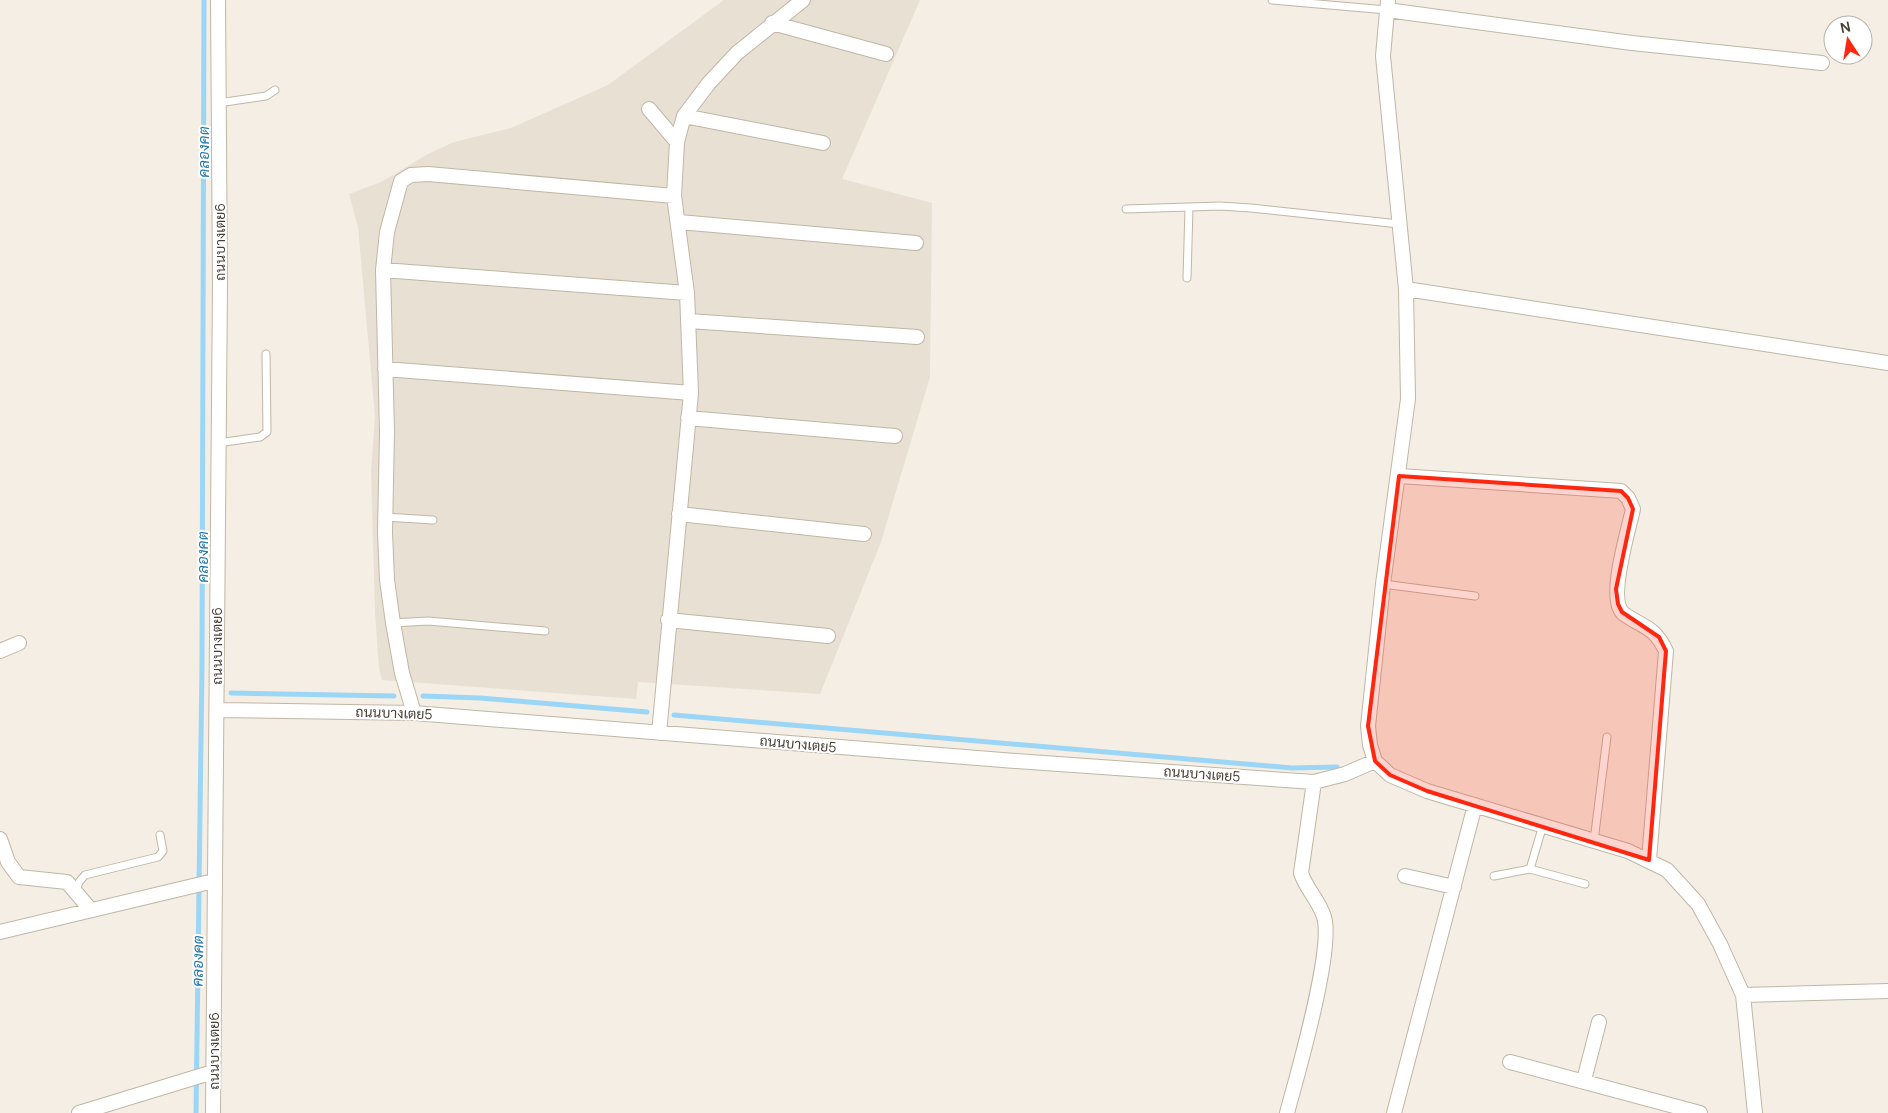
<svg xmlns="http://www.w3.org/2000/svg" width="1888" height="1113" viewBox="0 0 1888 1113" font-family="Manrope,Sarabun,sans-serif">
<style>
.residential{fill:#e8e0d2}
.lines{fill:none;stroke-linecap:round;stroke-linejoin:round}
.stream{stroke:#9bd6f6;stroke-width:5}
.lane-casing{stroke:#c0b6a6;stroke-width:9}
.street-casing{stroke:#c0b6a6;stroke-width:16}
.lane{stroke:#fff;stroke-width:7}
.street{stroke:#fff;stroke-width:14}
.marked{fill:#ff2710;fill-opacity:0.2;stroke:#ff2710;stroke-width:4;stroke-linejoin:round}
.labels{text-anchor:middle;stroke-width:4;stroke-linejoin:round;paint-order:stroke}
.street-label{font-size:14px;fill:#473e34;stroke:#fff}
.water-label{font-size:15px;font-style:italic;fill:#2278ab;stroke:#fff}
</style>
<rect width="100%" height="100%" fill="#f4eee4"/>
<path class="residential" d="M 724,0 L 920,0 L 842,179 L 932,203 L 930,377 L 881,542 L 820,694 L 638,682 L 636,699 L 382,680 L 379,668 L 375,612 L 371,471 L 375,416 L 358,227 L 349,194 L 381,182 L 428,154 L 454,142 L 511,128 L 608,85 Z"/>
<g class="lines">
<path class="stream" d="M 231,693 L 394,696
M 423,696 L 480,698 L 647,712
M 674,715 L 1292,768 L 1337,767
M 196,1113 L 202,667 L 204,0"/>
<g class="lane-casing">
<path id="lane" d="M 1272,0 L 1387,10
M 218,103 L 266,96 L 275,90
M 1126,209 L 1220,206 L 1251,208 L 1399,224
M 1187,278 L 1189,208
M 218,443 L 260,437 L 267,432 L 266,354
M 385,517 L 433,520
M 1383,584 L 1475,596
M 393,623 L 428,621 L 545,631
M 1543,825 L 1530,869 L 1585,884
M 1594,841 L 1607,737
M 1494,876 L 1530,869
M 76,891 L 79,882 L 85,875 L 158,857 L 163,851 L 160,835"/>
</g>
<g class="street-casing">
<path id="street" d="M 1388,0 L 1383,56 L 1406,289 L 1408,399 L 1383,584 L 1368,726 L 1370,745 L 1375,761 L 1390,775 L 1427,791 L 1628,851 L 1667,870 L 1698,904 L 1720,944 L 1743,995 L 1755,1113
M 1387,10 L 1632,43 L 1822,63
M 772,23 L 886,54
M 649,109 L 677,142
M 684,116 L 823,143
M 679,222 L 916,243
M 383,270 L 687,293
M 1406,289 L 1888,363
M 689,321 L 917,337
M 385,369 L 691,393
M 688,418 L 895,436
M 1399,476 L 1621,491 L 1628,498 L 1633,509 C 1629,529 1606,601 1624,614 C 1644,628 1654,626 1666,651 L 1649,860
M 679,514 L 864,534
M 668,620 L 828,636
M 0,651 L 19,643
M 217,710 L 414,713 L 1015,761 L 1314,782 L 1345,774 L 1375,761
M 414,713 L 402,673 L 393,623 L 387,580 L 385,532 L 387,432 L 383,270 L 387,232 L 401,181 L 411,175 L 428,174 L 674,196
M 659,733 L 691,393 L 687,293 L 674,196 L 677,142 L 684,116 L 709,83 L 737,53 L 803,0
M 0,839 L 8,862 L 19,877 L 67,882 L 90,909
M 1405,876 L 1454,887
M 0,932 L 214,881
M 1743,995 L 1888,991
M 1510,1062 L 1700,1113
M 1584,1080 L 1599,1022
M 79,1113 L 213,1072
M 213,1113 L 220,284 L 218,0
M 1287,1113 C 1297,1076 1334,949 1324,917 C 1319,900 1306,889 1301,873 L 1314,782
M 1394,1113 L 1475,805"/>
</g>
<use href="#lane" class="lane"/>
<use href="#street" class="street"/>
</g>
<path class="marked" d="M 1399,476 L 1621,491 L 1628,498 L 1633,509 L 1616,589 L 1618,604 L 1622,612 L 1659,637 L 1666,651 L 1649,860 L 1427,791 L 1390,775 L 1375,761 L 1368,726 Z"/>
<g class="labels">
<g class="street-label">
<text transform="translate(220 242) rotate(-90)" y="5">ถนนบางเตย6</text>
<text transform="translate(217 646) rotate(-90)" y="5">ถนนบางเตย6</text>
<text transform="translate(394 713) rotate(2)" y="5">ถนนบางเตย5</text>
<text transform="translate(798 744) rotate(5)" y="5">ถนนบางเตย5</text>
<text transform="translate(1202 774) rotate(4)" y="5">ถนนบางเตย5</text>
<text transform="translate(214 1051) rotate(-90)" y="5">ถนนบางเตย6</text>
</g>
<g class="water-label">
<text transform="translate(204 152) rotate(-90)" y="5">คลองคต</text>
<text transform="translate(203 557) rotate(-90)" y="5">คลองคต</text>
<text transform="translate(198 961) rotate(-89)" y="5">คลองคต</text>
</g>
</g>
<g transform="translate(1848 40) rotate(348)"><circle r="24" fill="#ffffff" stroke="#b5b2ae"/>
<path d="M0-4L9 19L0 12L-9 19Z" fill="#ff2710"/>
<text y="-8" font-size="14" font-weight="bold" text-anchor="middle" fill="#473e34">N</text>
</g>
</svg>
